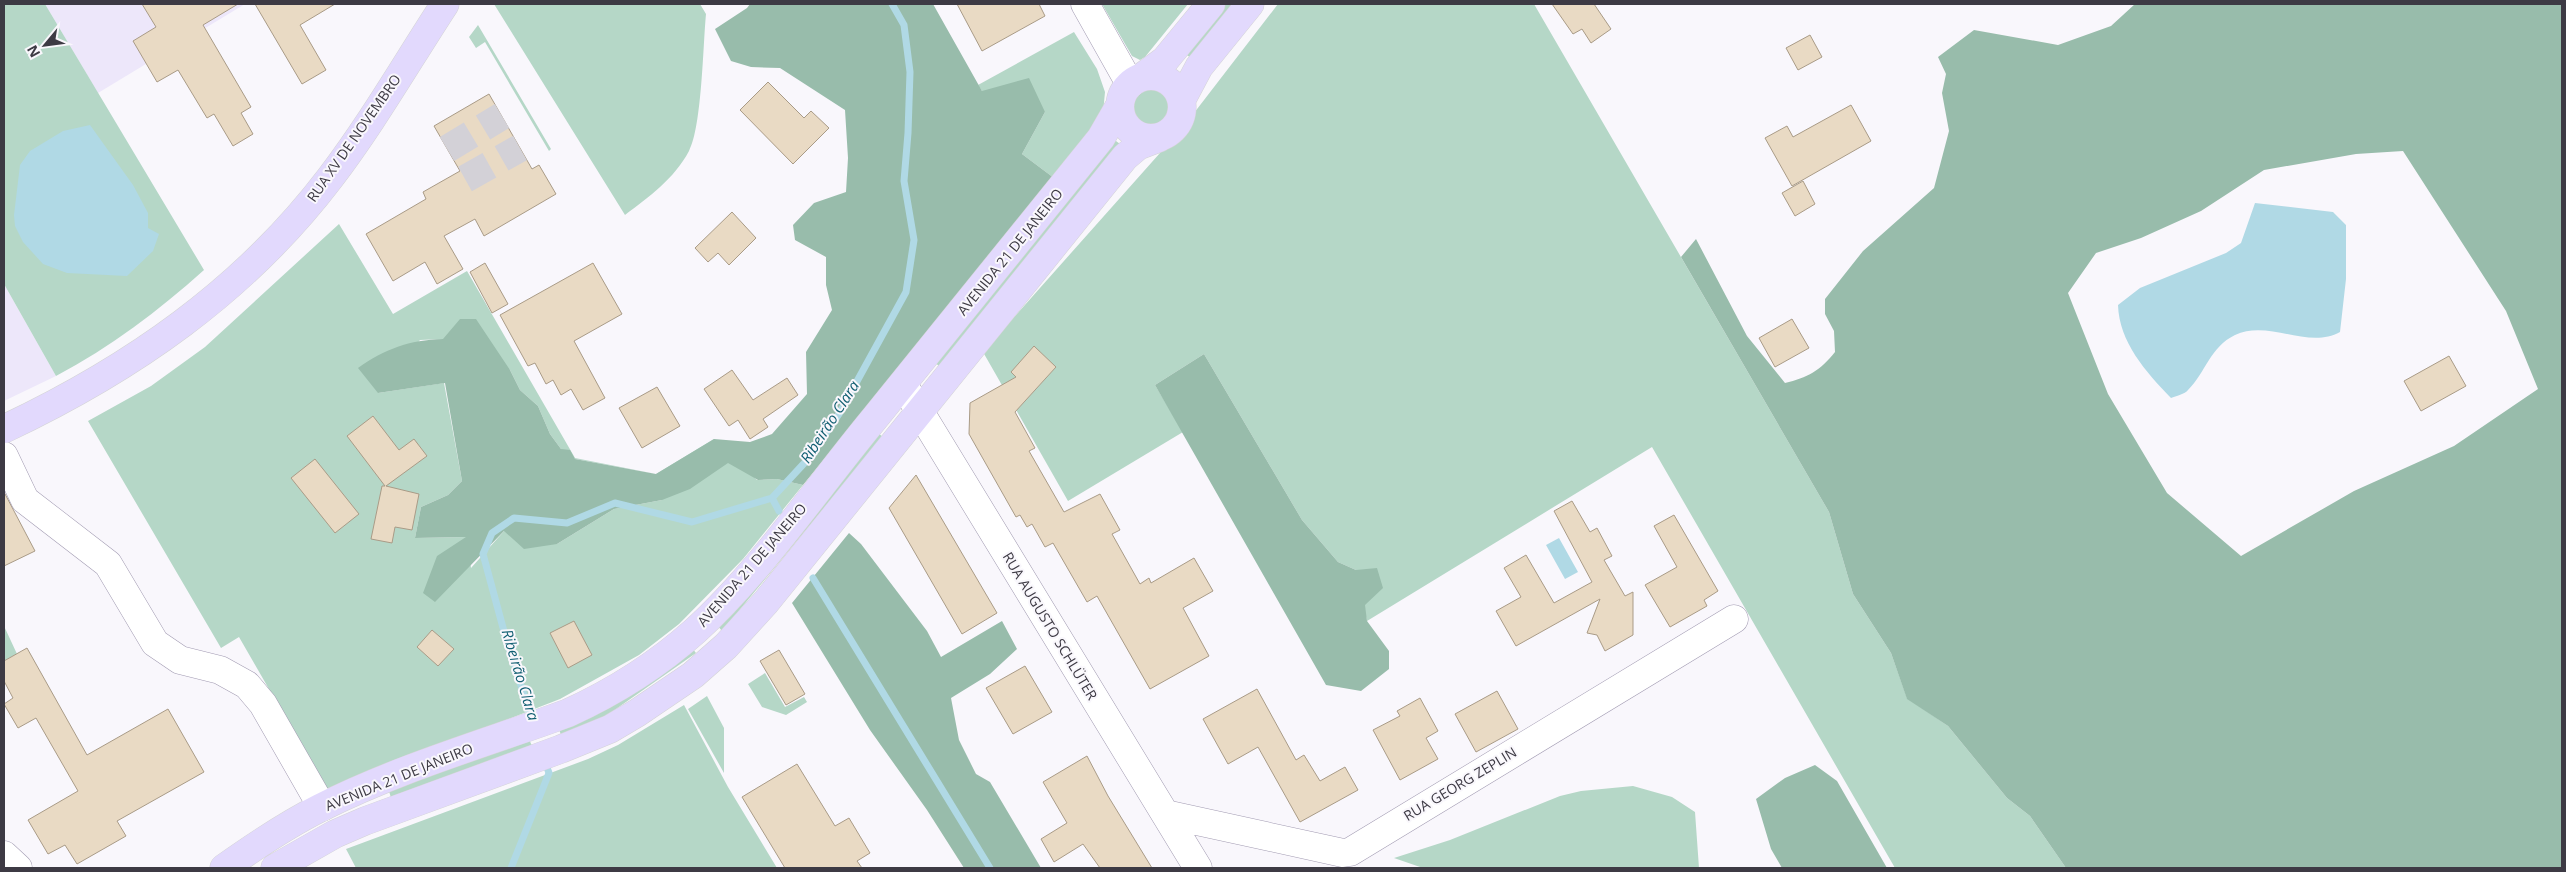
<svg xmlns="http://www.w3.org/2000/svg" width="2566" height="872" viewBox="0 0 2566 872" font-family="'Open Sans',sans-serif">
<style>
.built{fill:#ede7fa}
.green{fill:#b5d7c7;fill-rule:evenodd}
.forest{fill:#98bcab;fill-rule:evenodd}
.water{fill:#b0d9e5}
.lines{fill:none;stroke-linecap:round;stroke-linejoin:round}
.stream{stroke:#b0d9e5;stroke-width:7}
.building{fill:#e9dac4;stroke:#a99b87}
.minor-tunnel{stroke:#d3d1d7;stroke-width:28;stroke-dasharray:28 14;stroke-linecap:butt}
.minor-casing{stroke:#a29bb2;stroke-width:29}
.major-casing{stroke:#d4d4d6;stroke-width:29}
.minor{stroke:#fff;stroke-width:28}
.major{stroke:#e2d9fd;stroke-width:28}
.labels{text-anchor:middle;stroke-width:4;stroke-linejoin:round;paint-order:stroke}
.street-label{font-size:14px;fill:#3d3a44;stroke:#f9f7fc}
.water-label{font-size:15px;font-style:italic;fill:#115f72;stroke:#f9f7fc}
</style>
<rect width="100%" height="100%" fill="#f9f7fc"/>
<path class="built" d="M 45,4 L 245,4 L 98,93 Z
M 4,284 L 56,376 L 4,401 Z"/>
<path class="green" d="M 4,4 L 45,4 L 204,270 C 158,311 111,347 56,376 L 4,284 Z
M 494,4 L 700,4 L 706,14 C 703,45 702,127 689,151 C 674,179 649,197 625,215 Z
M 1102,4 L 1188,4 L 1145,57 L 1140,60 L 1132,56 Z
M 1225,4 L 1235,4 L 1191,58 L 1184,53 Z
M 1278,4 L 1534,4 L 1829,512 L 1853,594 L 1891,653 L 1907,698 L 1948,726 L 2007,798 L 2030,816 L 2066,868 L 1895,868 L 1652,447 L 1367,621 L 1356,570 L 1338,562 L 1302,520 L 1204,354 L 1155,385 L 1183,432 L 1068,501 L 983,352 L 1184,126 Z
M 478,25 L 551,149 L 549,151 L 485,42 L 476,48 L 469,37 Z
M 1074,32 L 1097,69 L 1105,92 L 1103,113 L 1054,178 L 1022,154 L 1045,112 L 982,91 L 978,85 Z
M1130 107a22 22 0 1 1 44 0a22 22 0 1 1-44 0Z
M 1112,138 L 1120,144 L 943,369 L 934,362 Z
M 339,224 L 393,314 L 467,271 L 575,458 L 656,474 L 714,439 L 757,480 L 777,479 L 803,485 L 743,559 L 679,624 L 639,655 L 560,699 L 327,790 L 239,637 L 221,648 L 88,421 L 151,386 L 205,347 ZM 443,339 L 510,370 L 520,390 L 538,406 L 550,434 L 561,449 L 575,459 L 656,474 L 662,500 L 614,509 L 557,544 L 505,530 L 471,568 L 467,537 L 415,538 L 421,507 L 448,495 L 462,481 L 444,383 L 378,393 L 420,340 Z
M 878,433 L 883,437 L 722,631 L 717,625 Z
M 4,626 L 17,654 L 4,661 Z
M 692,648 L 696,653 L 606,716 L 561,735 L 559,729 Z
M 765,673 L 785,707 L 804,697 L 807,702 L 786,715 L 762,707 L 748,684 Z
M 707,696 L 724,728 L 724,773 L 688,709 Z
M 684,705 L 728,787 L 777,868 L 356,868 L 346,849 L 588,759 L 618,745 Z
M 529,739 L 532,746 L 391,798 L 389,791 Z
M 1633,786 L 1672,797 L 1695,812 L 1699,868 L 1423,868 L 1394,858 L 1450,840 L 1560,796 L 1581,791 Z"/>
<path class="forest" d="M 750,4 L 933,4 L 982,91 L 1029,78 L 1045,112 L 1022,154 L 1054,178 L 803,485 L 777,479 L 758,480 L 728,463 L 690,489 L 662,500 L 614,509 L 557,544 L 524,549 L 504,531 L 435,602 L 423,593 L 437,556 L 466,537 L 415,538 L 421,507 L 448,495 L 462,481 L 445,383 L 378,393 L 358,368 C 385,349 409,340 443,339 L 460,319 L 476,319 L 510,370 L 520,390 L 538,406 L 550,434 L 561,449 L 570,450 L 575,459 L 656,474 L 714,439 L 750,442 L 772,434 L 807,394 L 806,352 L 832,310 L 826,285 L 826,257 L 795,240 L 793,225 L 814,203 L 846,192 L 848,158 L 845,110 L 780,68 L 751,67 L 731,61 L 715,29 L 747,8 Z
M 2135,4 L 2562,4 L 2562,868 L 2066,868 L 2030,816 L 2007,798 L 1948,726 L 1907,699 L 1891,653 L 1853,594 L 1829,512 L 1681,257 L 1696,239 L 1747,336 L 1785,383 C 1807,378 1821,370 1835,352 L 1834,331 L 1825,314 L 1825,299 L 1863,251 L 1934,188 L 1949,131 L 1942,93 L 1946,74 L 1938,57 L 1974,30 L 2058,45 L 2111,26 ZM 2403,151 L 2506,311 L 2538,389 L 2454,446 L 2354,491 L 2241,556 L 2167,493 L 2108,394 L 2068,293 L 2096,253 L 2141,238 L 2201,211 L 2264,170 L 2356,154 Z
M 1204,354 L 1302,520 L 1338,562 L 1356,570 L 1377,568 L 1383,588 L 1365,605 L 1367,621 L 1389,651 L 1389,669 L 1361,691 L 1326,685 L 1155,385 Z
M 849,533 L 861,544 L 927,631 L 941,657 L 1002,621 L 1017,649 L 990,674 L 951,698 L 959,740 L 976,774 L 990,782 L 1041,868 L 964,868 L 927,810 L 870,730 L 792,603 Z
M 1815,765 L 1837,781 L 1887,868 L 1782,868 L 1771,849 L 1756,799 L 1785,778 Z"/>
<path class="water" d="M 90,125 L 133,185 L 148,213 L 148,228 L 159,234 L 153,251 L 127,276 L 67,273 L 43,264 L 23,242 L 15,226 L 14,215 L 20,165 L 30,151 L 63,131 Z
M 2255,203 L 2333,212 L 2346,225 L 2346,279 L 2340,332 C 2308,350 2269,319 2235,335 C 2210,347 2206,372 2188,390 C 2185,394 2176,396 2171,398 C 2146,372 2119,342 2118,305 L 2140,288 L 2226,253 L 2241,243 Z
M 1559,538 L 1578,572 L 1565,579 L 1546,545 Z"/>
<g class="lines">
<path class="stream" d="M 772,498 L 779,511
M 813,578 L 990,868
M 532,720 L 505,635 L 483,554 L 492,533 L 514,518 L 567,523 L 615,503 L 692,522 L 772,498 L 809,458 L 839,414 L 906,292 L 914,240 L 904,181 L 908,133 L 910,72 L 904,25 L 892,4
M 511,868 L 549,773 L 545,762"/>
</g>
<path class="building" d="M 142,4 L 238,4 L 203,25 L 251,107 L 241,113 L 253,134 L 233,146 L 214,114 L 207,118 L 178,70 L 157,82 L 133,41 L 156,27 Z
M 255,4 L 335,4 L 300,25 L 326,70 L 302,84 Z
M 957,4 L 1039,4 L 1045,16 L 982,51 Z
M 1552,4 L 1594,4 L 1611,29 L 1591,43 L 1582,29 L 1573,34 Z
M 1810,35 L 1822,57 L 1798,70 L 1786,48 Z
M 768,82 L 804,118 L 811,111 L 829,128 L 793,164 L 740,110 Z
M 489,94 L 532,169 L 539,165 L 556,194 L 484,236 L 475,219 L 444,236 L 463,269 L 437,284 L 425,262 L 393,281 L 366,234 L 426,199 L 423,192 L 460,171 L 434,126 Z
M 1851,105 L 1871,141 L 1792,186 L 1765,138 L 1787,126 L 1793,137 Z
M 1803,181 L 1815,204 L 1795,216 L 1782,193 Z
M 732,212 L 756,238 L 729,265 L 718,253 L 708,262 L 695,248 Z
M 485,263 L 508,304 L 492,313 L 470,272 Z
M 593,263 L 622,314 L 574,341 L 605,398 L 583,410 L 571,389 L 561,395 L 553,380 L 546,384 L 535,363 L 528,366 L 500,315 Z
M 1792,319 L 1809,348 L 1775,367 L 1759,338 Z
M 1034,346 L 1056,367 L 1015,412 L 1035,448 L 1029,451 L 1064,512 L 1100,494 L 1120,530 L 1112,534 L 1140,584 L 1149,578 L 1151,583 L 1194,558 L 1213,591 L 1183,608 L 1209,656 L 1150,689 L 1097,596 L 1087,602 L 1053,543 L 1045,547 L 1032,524 L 1027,527 L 1020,515 L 1016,517 L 969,434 L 970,403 L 1016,377 L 1011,372 Z
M 2449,356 L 2466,386 L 2421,411 L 2404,381 Z
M 732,370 L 753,400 L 787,378 L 798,395 L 763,419 L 768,427 L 750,439 L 738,420 L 729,426 L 704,389 Z
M 657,387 L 680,426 L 642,448 L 619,408 Z
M 373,416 L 399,450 L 414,439 L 427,456 L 386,486 L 419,494 L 412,530 L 395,527 L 392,543 L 371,539 L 382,486 L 385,486 L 347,436 Z
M 315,459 L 359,514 L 335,533 L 291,478 Z
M 916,475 L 997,613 L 962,634 L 889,508 Z
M 4,492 L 35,551 L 4,566 Z
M 1572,501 L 1590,532 L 1597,528 L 1612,556 L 1604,560 L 1625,596 L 1633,592 L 1633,635 L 1605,651 L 1597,635 L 1587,633 L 1600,599 L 1516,646 L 1496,611 L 1521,597 L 1504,568 L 1526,555 L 1554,603 L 1592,582 L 1554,511 Z
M 1674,515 L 1718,591 L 1704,600 L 1707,606 L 1670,627 L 1645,585 L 1677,567 L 1654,526 Z
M 574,621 L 592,655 L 568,668 L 550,633 Z
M 432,630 L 454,649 L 438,666 L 417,647 Z
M 27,648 L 87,755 L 168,709 L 204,772 L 117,821 L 126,836 L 77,864 L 65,845 L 48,854 L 28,820 L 78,791 L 36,718 L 18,728 L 4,704 L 13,698 L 4,681 L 4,661 Z
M 779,650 L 805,694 L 786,705 L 760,661 Z
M 1025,666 L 1052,712 L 1013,734 L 986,688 Z
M 1257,689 L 1296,760 L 1304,755 L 1320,781 L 1345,767 L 1358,790 L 1300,822 L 1258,747 L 1228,764 L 1203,719 Z
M 1497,691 L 1518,729 L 1476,752 L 1455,714 Z
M 1420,698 L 1438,731 L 1426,738 L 1438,759 L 1400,780 L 1373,730 L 1400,716 L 1397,711 Z
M 1087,756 L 1108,796 L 1152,868 L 1100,868 L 1083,844 L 1054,862 L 1041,839 L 1067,823 L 1043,782 Z
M 797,764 L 835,826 L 849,818 L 870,853 L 857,861 L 862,868 L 785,868 L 742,797 Z"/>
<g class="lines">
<path class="minor-tunnel" d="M 447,149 L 502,116
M 465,179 L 520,148"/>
<g class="minor-casing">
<path id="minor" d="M 1085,4 L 1130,84
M 903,384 L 1198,868
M 4,456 L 25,500 L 108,564 L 155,643 L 180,660 L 220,670 L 247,685 L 263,704 L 322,807
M 1165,814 L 1343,853 L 1350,852 L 1734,619
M 4,855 L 18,868"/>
</g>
<g class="major-casing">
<path id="major" d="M1120 107a31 31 0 1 1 62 0a31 31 0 1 1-62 0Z
M 1142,77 L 1165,60 L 1211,4
M 1182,99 L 1199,67 L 1250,4
M 4,429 C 131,369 244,291 330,178 C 372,123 407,62 445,4
M 224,868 C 255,846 286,825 320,808 C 399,768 486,743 568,713 C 614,692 657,665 695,631 C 760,572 817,488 874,419 C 950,326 1025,232 1101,138 L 1120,105
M 275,868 L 335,834 L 365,821 L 561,749 L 610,729 L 637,713 L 693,675 L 726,646 L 766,602 L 1125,157 L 1138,146 L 1159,138"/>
</g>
<use href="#minor" class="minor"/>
<use href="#major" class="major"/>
</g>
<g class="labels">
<g class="street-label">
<text transform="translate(354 138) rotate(-55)" y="5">RUA XV DE NOVEMBRO</text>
<text transform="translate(1010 252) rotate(-51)" y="5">AVENIDA 21 DE JANEIRO</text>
<text transform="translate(752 565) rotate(-49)" y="5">AVENIDA 21 DE JANEIRO</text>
<text transform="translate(1050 626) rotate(59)" y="5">RUA AUGUSTO SCHLÜTER</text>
<text transform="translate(399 777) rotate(-22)" y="5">AVENIDA 21 DE JANEIRO</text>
<text transform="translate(1460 784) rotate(-31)" y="5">RUA GEORG ZEPLIN</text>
</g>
<g class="water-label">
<text transform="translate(830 422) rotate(-57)" y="5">Ribeirão Clara</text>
<text transform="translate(520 675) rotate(73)" y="5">Ribeirão Clara</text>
</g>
</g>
<rect width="2566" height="872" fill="none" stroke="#3d3a44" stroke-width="10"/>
<g transform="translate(45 45) rotate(241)" stroke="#f9f7fc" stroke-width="4" paint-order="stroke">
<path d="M0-4L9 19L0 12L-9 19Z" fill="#3d3a44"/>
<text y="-8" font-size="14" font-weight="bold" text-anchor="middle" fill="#3d3a44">N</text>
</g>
</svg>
